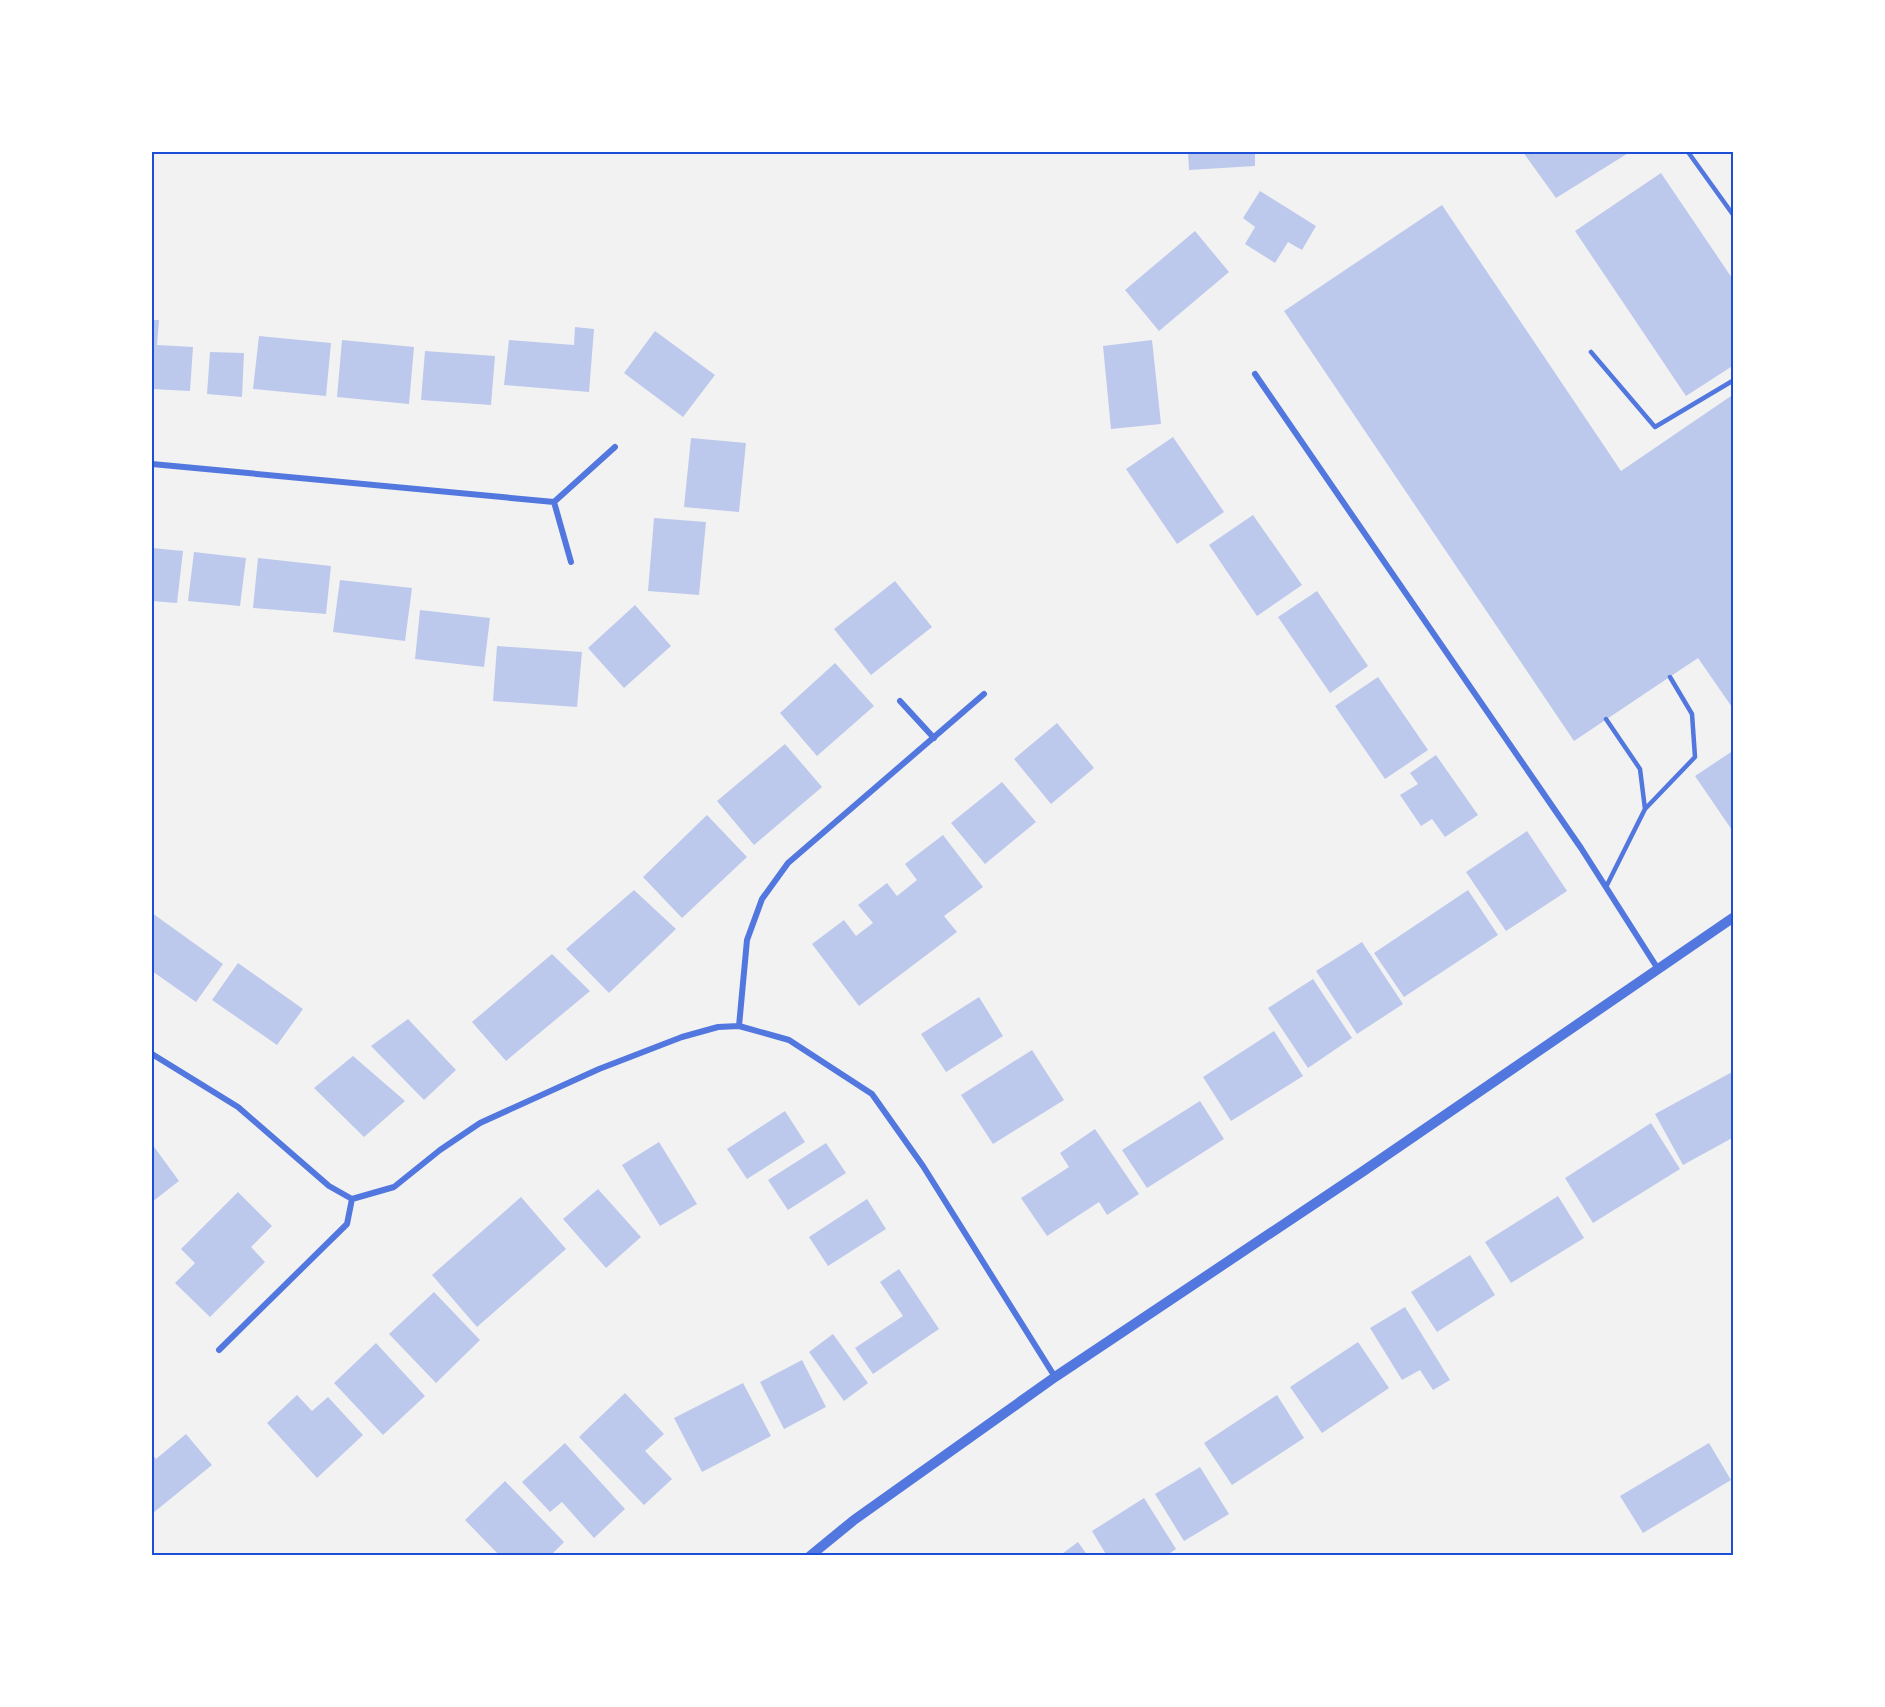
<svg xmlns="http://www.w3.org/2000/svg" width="1885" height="1707" viewBox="0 0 1885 1707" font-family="Barlow,sans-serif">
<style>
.building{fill:#bdc9ec}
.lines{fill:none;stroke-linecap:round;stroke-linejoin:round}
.service{stroke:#5277de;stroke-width:4.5}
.minor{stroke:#5277de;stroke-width:6}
.tertiary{stroke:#5277de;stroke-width:10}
.neatline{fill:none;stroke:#1d4ed8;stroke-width:2}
</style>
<rect width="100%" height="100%" fill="#f2f2f2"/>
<path class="building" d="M 1188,152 L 1255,152 L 1255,166 L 1189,170 Z
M 1523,152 L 1630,152 L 1556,198 Z
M 1661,173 L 1734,281 L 1734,365 L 1686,396 L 1575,231 Z
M 1260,191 L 1316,226 L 1302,250 L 1288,242 L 1275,263 L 1245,244 L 1255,227 L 1243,218 Z
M 1442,205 L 1621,471 L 1734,394 L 1734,710 L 1698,658 L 1574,741 L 1284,311 Z
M 1195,231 L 1229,272 L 1159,331 L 1125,290 Z
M 152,320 L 159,320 L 157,345 L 193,347 L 190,391 L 152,389 Z
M 575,327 L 594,329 L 589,392 L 504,385 L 509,340 L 574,345 Z
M 655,331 L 715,375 L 683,417 L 624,373 Z
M 259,336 L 331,343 L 326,396 L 253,389 Z
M 342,340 L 414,347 L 409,404 L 337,397 Z
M 1152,340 L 1161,424 L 1111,429 L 1103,346 Z
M 425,351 L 495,356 L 491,405 L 421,400 Z
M 210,352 L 244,353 L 242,397 L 207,394 Z
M 1173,437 L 1224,512 L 1177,544 L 1126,469 Z
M 691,438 L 746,443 L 739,512 L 684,507 Z
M 1253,515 L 1302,585 L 1257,616 L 1209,545 Z
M 654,518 L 706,522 L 699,595 L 648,591 Z
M 152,548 L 183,551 L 177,603 L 152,601 Z
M 194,552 L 246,558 L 240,606 L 188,601 Z
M 258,558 L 331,566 L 326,614 L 253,608 Z
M 340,580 L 412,588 L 405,641 L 333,632 Z
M 895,581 L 932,627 L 871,675 L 834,629 Z
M 1317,591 L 1368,666 L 1330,693 L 1278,617 Z
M 635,605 L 671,646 L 624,688 L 588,648 Z
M 420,610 L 490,618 L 484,667 L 415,659 Z
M 497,646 L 582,652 L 577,707 L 493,701 Z
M 835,663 L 874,706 L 817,756 L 780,713 Z
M 1378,677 L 1428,750 L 1385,779 L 1335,706 Z
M 1057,723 L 1094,768 L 1051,804 L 1014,759 Z
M 785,744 L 822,787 L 754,845 L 717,801 Z
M 1734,750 L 1734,833 L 1695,776 Z
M 1436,755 L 1478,815 L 1445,837 L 1432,819 L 1421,826 L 1400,795 L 1418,784 L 1410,773 Z
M 1002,782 L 1036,822 L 985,864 L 951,823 Z
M 707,815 L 747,857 L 682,918 L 643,877 Z
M 1527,831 L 1567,891 L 1506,931 L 1466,872 Z
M 943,835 L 983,887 L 944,916 L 957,932 L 859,1006 L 812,944 L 844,920 L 856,936 L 873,923 L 858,905 L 887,883 L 897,896 L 917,880 L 905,864 Z
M 634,890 L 676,929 L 609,993 L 566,949 Z
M 1468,890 L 1498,935 L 1404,997 L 1374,953 Z
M 152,913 L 223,964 L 196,1002 L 152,971 Z
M 1362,942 L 1403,1004 L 1357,1034 L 1316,971 Z
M 552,954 L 590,991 L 506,1061 L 472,1022 Z
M 238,963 L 303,1009 L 277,1045 L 212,1000 Z
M 1313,979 L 1352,1038 L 1308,1068 L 1268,1008 Z
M 979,997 L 1003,1036 L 946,1072 L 921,1034 Z
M 408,1019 L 456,1070 L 424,1100 L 371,1046 Z
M 1274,1031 L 1303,1076 L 1231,1121 L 1203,1077 Z
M 1032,1050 L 1064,1100 L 993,1144 L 961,1095 Z
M 353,1056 L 405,1101 L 364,1137 L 314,1088 Z
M 1734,1071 L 1734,1137 L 1683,1165 L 1655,1114 Z
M 1200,1101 L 1224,1139 L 1147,1188 L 1122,1150 Z
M 785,1111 L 805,1142 L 747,1179 L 727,1149 Z
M 1651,1123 L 1680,1169 L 1593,1223 L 1565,1178 Z
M 1095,1129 L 1139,1194 L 1107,1215 L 1099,1202 L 1047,1236 L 1021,1198 L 1069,1167 L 1060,1153 Z
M 659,1142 L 697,1204 L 660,1226 L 622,1165 Z
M 826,1143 L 846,1173 L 788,1210 L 768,1180 Z
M 152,1144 L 179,1181 L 152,1202 Z
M 598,1189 L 641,1237 L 606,1268 L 563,1219 Z
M 238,1192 L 272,1226 L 251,1247 L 265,1262 L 210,1317 L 175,1283 L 195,1263 L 181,1249 Z
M 1558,1196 L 1584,1238 L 1511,1283 L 1485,1242 Z
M 521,1197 L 566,1249 L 477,1327 L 432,1275 Z
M 867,1199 L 886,1229 L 828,1266 L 809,1237 Z
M 1470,1255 L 1495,1295 L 1437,1332 L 1411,1292 Z
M 899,1269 L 939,1329 L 873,1374 L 855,1348 L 903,1316 L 880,1282 Z
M 434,1292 L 480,1340 L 436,1383 L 389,1334 Z
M 1405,1307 L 1450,1380 L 1433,1390 L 1420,1370 L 1402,1380 L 1370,1328 Z
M 833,1334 L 868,1383 L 844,1401 L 809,1352 Z
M 1358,1342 L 1389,1388 L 1322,1433 L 1290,1387 Z
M 376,1343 L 425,1396 L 383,1435 L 334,1383 Z
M 802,1360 L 826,1407 L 784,1429 L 760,1382 Z
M 743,1383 L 771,1436 L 702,1472 L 674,1418 Z
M 625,1393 L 664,1434 L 645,1451 L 672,1479 L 644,1505 L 579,1437 Z
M 297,1395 L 312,1411 L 328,1397 L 363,1435 L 317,1478 L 267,1423 Z
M 1277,1395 L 1304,1438 L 1232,1485 L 1204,1443 Z
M 186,1434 L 212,1465 L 153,1513 L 152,1511 L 152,1454 L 156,1459 Z
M 565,1443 L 625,1509 L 594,1538 L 562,1502 L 550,1512 L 522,1482 Z
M 1709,1443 L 1731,1480 L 1643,1533 L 1620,1496 Z
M 1200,1467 L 1229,1514 L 1184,1541 L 1155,1494 Z
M 505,1481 L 564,1542 L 550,1556 L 500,1556 L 465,1520 Z
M 1144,1498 L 1176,1549 L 1166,1556 L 1107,1556 L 1092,1531 Z
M 1078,1542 L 1088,1556 L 1059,1556 Z"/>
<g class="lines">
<path class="service" d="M 1688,152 L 1734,216
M 1591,352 L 1655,427 L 1734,380
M 1606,719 L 1640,769 L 1645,809
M 1606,887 L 1645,809 L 1695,757 L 1692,714 L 1670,677"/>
<path class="minor" d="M 1255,374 L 1581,848 L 1658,969
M 152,464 L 554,502
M 571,562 L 554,502 L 615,447
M 900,701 L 934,738
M 739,1026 L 747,940 L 762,899 L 788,863 L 984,694
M 152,1054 L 238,1107 L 329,1186 L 352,1199
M 219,1350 L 347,1224 L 352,1199 L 394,1187 L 440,1150 L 480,1123 L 599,1069 L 682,1037 L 718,1027 L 739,1026 L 789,1040 L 872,1094 L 923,1166 L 1055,1377"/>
<path class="tertiary" d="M 810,1556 L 854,1520 L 1055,1377 L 1362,1172 L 1734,917"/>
</g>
<rect width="1885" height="1707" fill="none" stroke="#ffffff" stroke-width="306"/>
<rect x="153" y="153" width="1579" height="1401" class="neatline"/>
</svg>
